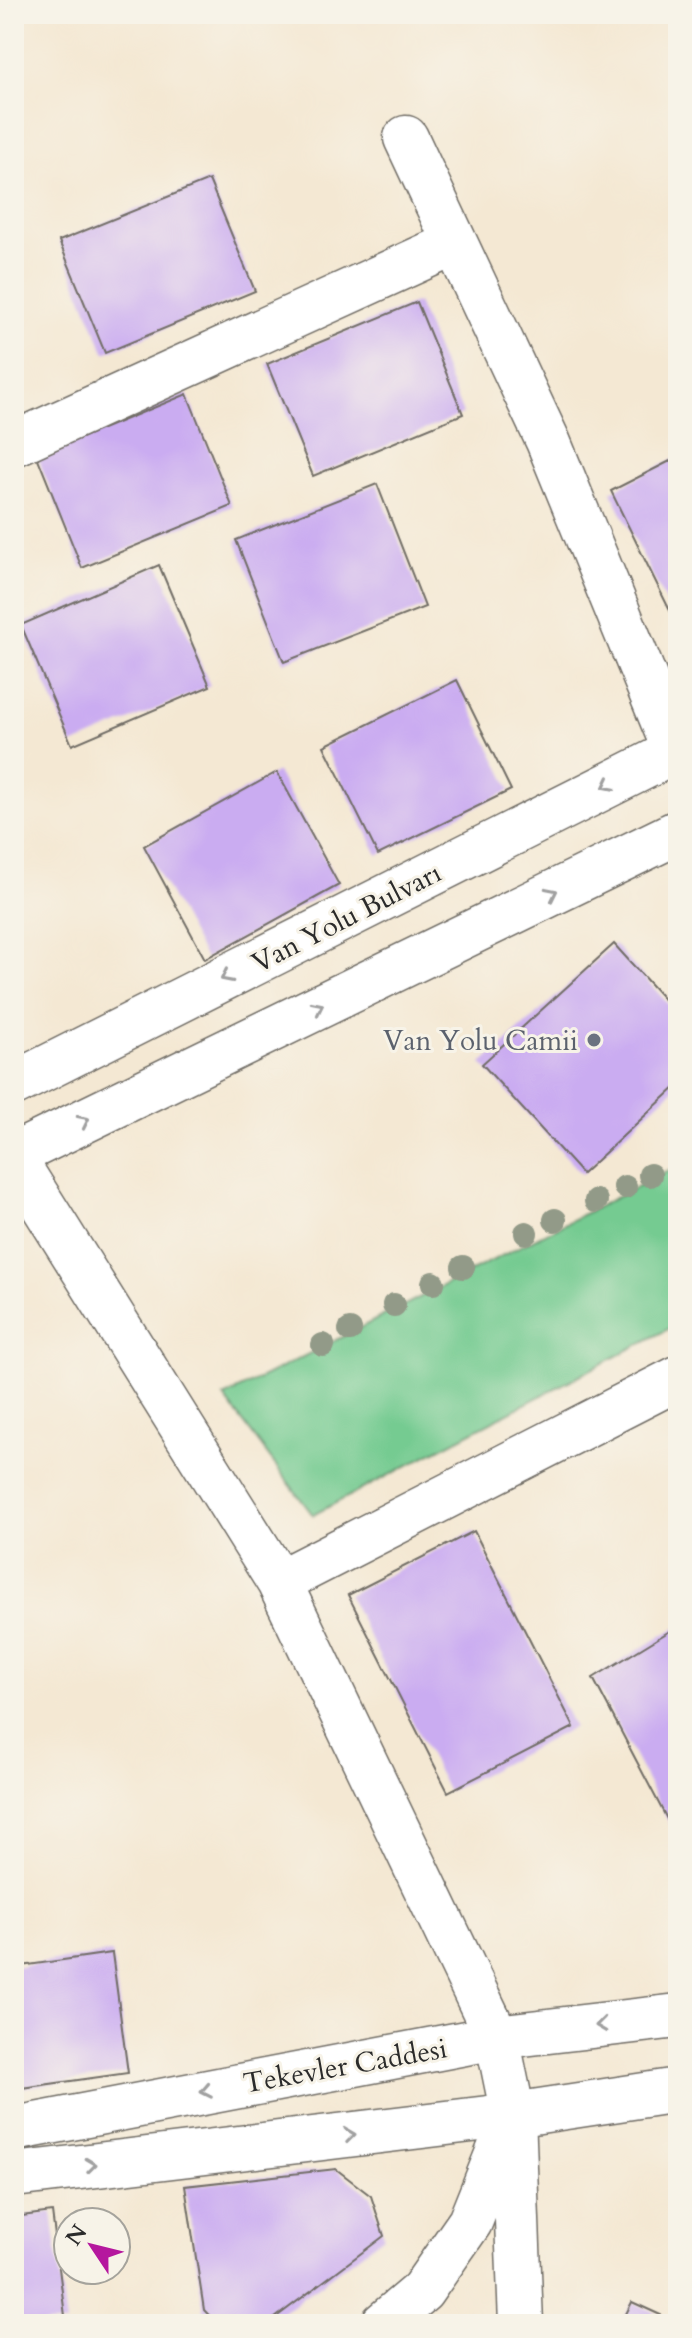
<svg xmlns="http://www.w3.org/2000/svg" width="692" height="2338" viewBox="0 0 692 2338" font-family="Cardo,serif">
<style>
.green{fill:#74cb91;stroke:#507b5e;stroke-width:2}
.building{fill:#caacf1}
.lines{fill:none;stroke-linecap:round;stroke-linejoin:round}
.minor-casing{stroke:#716d66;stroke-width:47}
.tertiary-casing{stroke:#716d66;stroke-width:47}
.secondary-casing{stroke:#716d66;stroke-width:47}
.minor{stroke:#fff;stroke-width:44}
.tertiary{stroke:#fff;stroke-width:44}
.secondary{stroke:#fff;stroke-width:44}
.tree{fill:#929a88}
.oneway{stroke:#a0a0a0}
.worship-dot{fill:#6b7280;stroke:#f7f3e8;stroke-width:3}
.labels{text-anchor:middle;stroke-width:6;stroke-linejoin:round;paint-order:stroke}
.street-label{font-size:28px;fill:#2b2b2b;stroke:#f7f3e8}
.worship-label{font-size:28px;fill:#5b616d;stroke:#f7f3e8;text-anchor:end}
</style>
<rect width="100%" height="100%" fill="#f7f3e8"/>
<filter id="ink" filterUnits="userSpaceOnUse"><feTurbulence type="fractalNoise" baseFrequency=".0125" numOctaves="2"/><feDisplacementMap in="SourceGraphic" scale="16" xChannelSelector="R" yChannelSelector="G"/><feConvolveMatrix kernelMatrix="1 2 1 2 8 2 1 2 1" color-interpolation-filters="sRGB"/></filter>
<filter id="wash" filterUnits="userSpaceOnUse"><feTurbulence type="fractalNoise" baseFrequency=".006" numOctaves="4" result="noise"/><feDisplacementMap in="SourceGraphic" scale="32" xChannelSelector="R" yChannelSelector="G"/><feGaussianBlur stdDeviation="1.8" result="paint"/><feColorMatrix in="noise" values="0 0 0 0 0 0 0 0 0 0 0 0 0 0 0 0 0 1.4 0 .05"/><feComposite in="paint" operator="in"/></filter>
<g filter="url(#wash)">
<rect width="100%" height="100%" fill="#f4e8d3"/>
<path class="green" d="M 678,1166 L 678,1324 L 313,1515 L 224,1397 Z"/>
<g id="blocks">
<path class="building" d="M 209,180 L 255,291 L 105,353 L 59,241 Z
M 417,302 L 463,414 L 313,476 L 267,364 Z
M 187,394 L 232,506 L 82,568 L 37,456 Z
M 678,457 L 678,627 L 611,491 Z
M 377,484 L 425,607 L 284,662 L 236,540 Z
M 159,565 L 210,686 L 72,745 L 21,625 Z
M 457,680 L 511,790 L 378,855 L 324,746 Z
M 277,772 L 339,885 L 205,959 L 144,846 Z
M 614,944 L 678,1015 L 678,1085 L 582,1174 L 482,1064 Z
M 474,1531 L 574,1727 L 448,1792 L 348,1595 Z
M 678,1626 L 678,1840 L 593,1678 Z
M 112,1953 L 128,2073 L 14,2089 L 14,1967 Z
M 336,2169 L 371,2196 L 384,2236 L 267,2324 L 217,2324 L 204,2310 L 185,2186 Z
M 52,2212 L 66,2324 L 14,2324 L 14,2217 Z
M 632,2302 L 678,2323 L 678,2324 L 621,2324 Z"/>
</g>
</g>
<g filter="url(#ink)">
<use href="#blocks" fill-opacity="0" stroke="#716d66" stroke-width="2"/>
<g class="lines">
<g class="minor-casing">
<path id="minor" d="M 406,138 L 548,441 L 675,751
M 14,444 L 455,243
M 14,1159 L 279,1582 L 497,2037 L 513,2115 L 521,2324
M 279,1582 L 678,1378"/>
</g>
<g class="tertiary-casing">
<path id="tertiary" d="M 14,2129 L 497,2037 L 678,2016
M 14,2175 L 513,2115 L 678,2090
M 383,2324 L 422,2291 L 470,2222 L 513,2115"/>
</g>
<g class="secondary-casing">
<path id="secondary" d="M 14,1084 L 678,750
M 14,1155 L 678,832"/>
</g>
<use href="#minor" class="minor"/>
<use href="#tertiary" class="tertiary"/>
<use href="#secondary" class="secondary"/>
</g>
<g class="tree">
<circle cx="650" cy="1175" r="12"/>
<circle cx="625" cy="1187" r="12"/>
<circle cx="596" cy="1201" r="12"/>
<circle cx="555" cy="1220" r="12"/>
<circle cx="526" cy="1233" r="12"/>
<circle cx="463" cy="1267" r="12"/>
<circle cx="433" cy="1283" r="12"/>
<circle cx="394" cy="1305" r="12"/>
<circle cx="350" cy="1330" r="12"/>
<circle cx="323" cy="1345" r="12"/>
</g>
<defs><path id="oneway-chevron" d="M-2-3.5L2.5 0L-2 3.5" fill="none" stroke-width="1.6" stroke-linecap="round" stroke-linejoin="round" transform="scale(2)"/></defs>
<g class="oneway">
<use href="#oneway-chevron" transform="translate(608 785) rotate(153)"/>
<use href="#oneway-chevron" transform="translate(552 893) rotate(-26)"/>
<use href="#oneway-chevron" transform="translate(226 977) rotate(153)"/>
<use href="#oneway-chevron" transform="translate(318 1007) rotate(-26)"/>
<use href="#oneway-chevron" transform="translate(84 1121) rotate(-26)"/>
<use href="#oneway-chevron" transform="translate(601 2025) rotate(173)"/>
<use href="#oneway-chevron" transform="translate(206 2091) rotate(169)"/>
<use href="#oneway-chevron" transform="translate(350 2135) rotate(-7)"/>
<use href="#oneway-chevron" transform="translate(91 2165) rotate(-7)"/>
</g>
</g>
<circle class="worship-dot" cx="594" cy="1040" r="8"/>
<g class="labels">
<g class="street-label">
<text transform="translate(346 917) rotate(-27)" y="10">Van Yolu Bulvarı</text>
<text transform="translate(345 2065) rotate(-10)" y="10">Tekevler Caddesi</text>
</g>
<g class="worship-label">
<text x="578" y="1050">Van Yolu Camii</text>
</g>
</g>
<rect width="692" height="2338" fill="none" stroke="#f7f3e8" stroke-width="48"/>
<g transform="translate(92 2246) rotate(305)"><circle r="38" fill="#f7f3e8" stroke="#a5a39c" stroke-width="2"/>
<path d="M0-6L14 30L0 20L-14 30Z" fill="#b5179e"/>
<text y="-12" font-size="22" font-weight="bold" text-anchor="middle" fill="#2b2b2b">N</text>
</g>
</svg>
